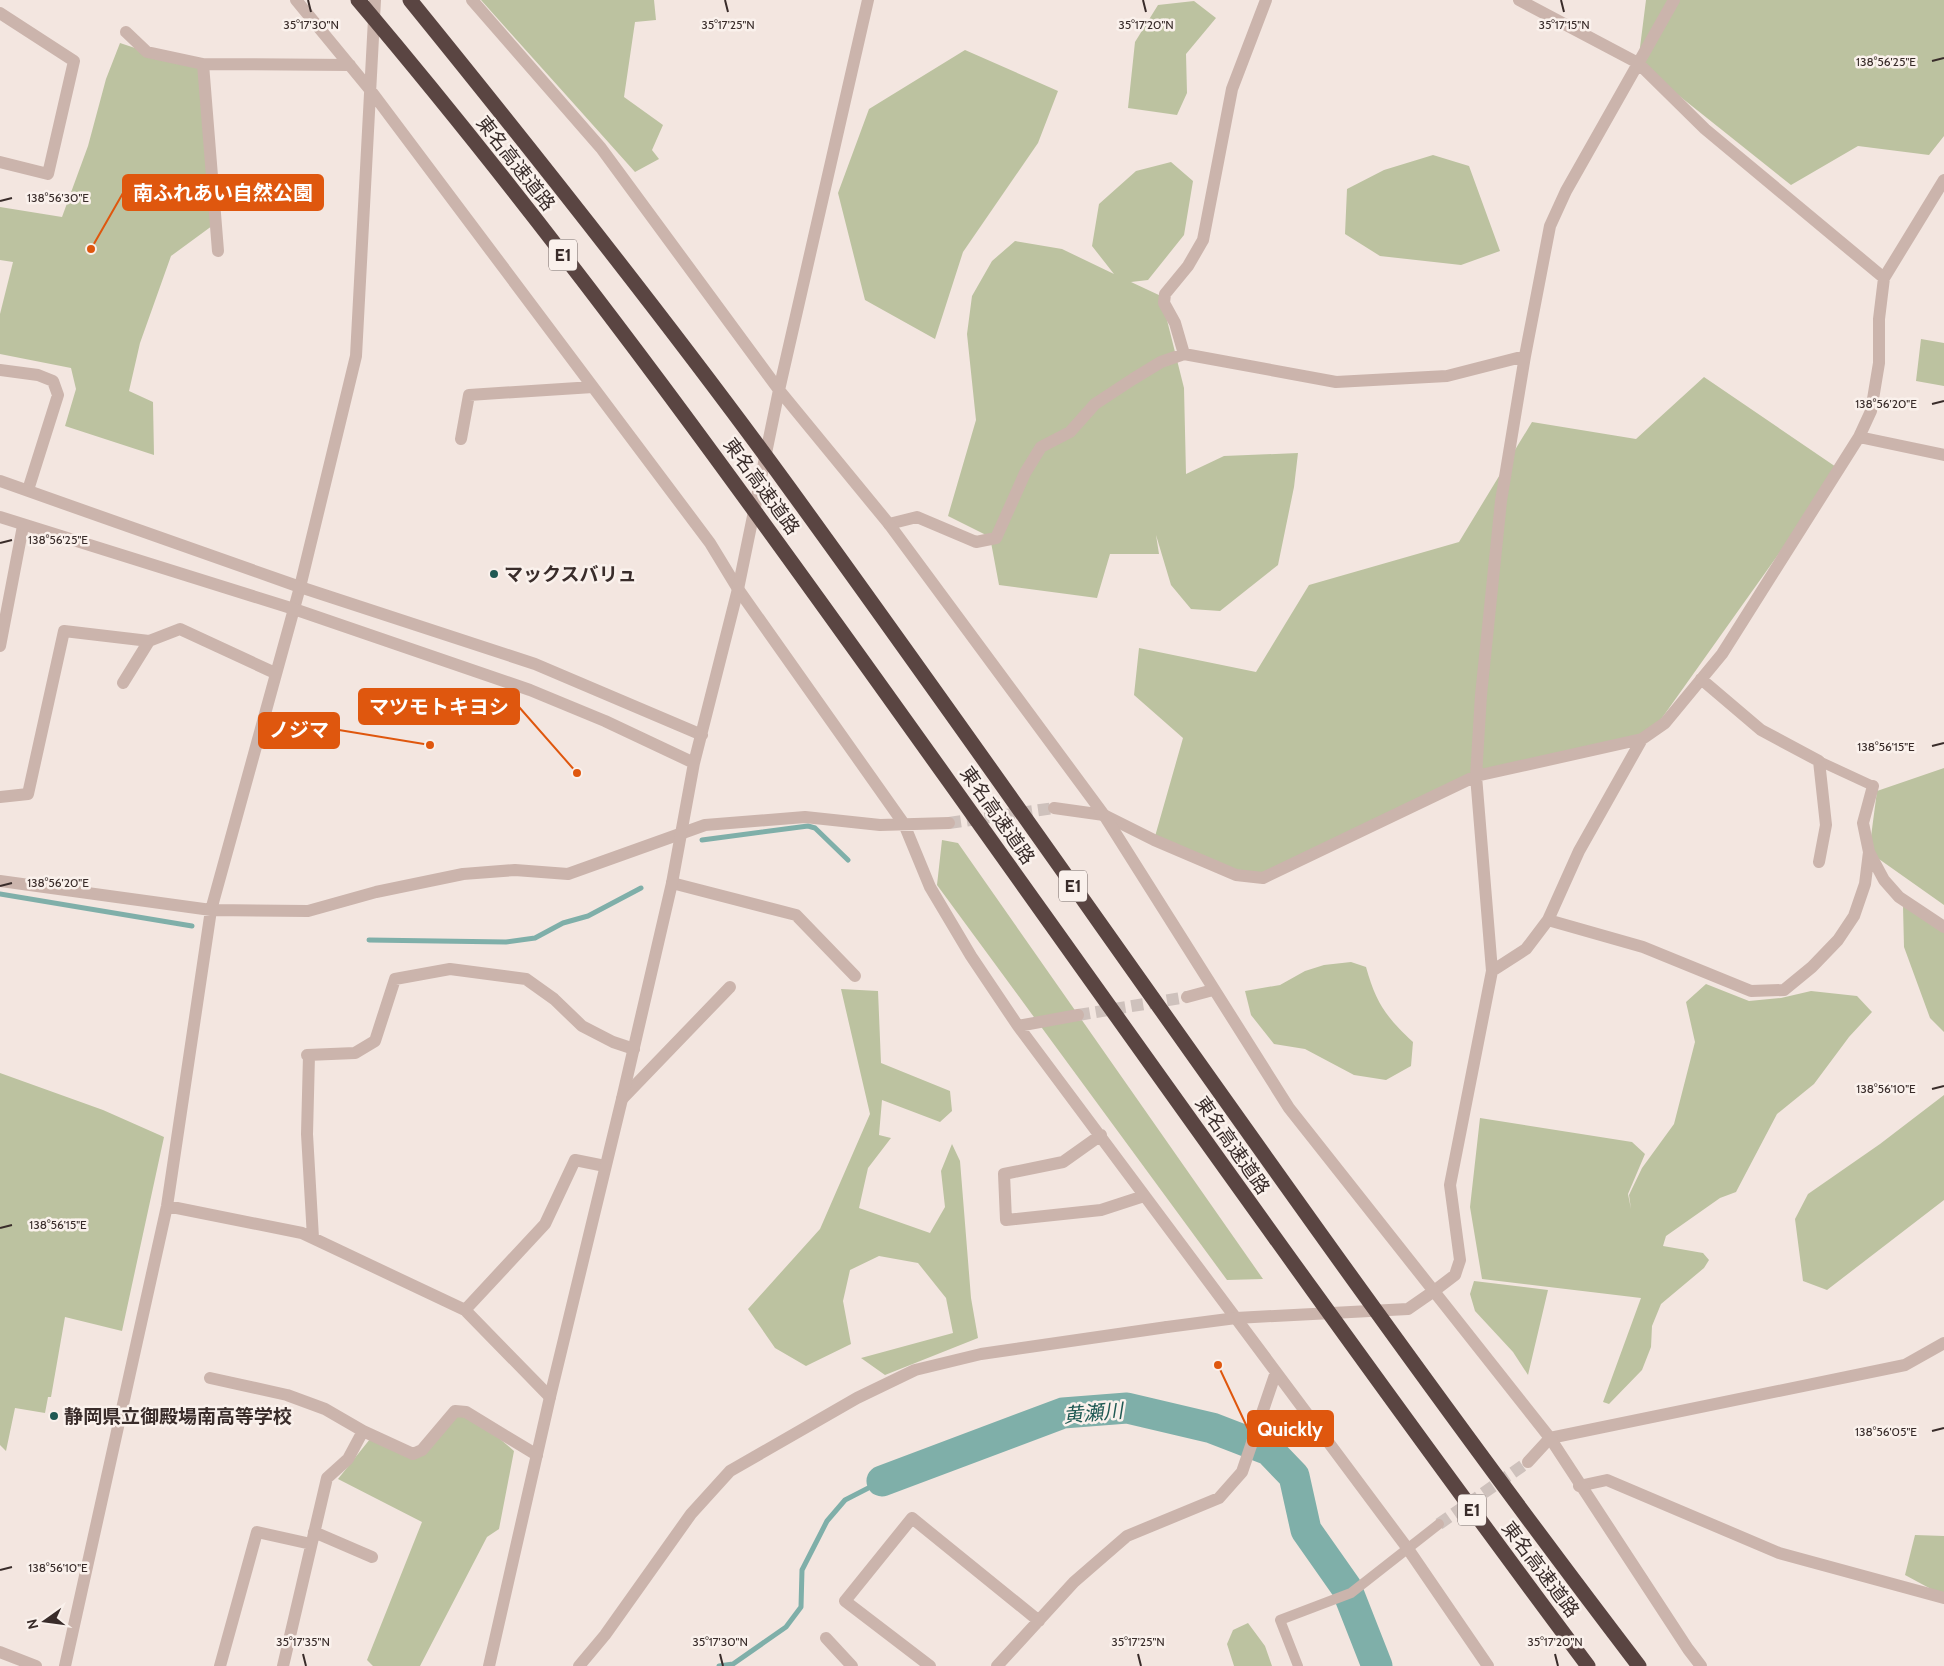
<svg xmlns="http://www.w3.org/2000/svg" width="1944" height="1666" viewBox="0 0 1944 1666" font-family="Cabin,'Noto Sans JP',sans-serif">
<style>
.green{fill:#bcc2a0}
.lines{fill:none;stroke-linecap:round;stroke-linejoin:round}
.stream{stroke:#7fafa9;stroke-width:5}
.river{stroke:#7fafa9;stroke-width:31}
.minor-tunnel{stroke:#cec1bc;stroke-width:12;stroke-dasharray:12 6;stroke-linecap:butt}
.service{stroke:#cbb4ac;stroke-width:10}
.minor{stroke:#cbb4ac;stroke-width:12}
.tertiary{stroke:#cbb4ac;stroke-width:12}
.motorway{stroke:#5a4542;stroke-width:15}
.ticks{fill:none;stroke:#392c2a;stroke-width:2}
.poi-dot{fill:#205a54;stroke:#faf1ec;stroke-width:2}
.labels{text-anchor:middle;stroke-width:5;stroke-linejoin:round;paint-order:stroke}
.shield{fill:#faf1ec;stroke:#736764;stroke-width:1}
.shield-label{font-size:18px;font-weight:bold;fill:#392c2a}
.street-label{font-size:19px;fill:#392c2a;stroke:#faf1ec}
.poi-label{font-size:19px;font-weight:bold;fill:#392c2a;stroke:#faf1ec;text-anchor:start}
.water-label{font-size:20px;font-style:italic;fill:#205a54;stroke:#faf1ec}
.ticks-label{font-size:12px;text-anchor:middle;fill:#392c2a;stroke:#faf1ec;stroke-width:5;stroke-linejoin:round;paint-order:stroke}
.leader{fill:none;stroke:#df570e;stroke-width:2}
.callout-dot{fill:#df570e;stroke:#faf1ec;stroke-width:2}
.callout{fill:#df570e;stroke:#df570e;stroke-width:2}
.callout-label{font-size:20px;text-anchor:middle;font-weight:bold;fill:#fff}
</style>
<rect width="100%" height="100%" fill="#f3e6e0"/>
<path class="green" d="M 481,0 L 654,0 L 656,20 L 635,22 L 624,97 L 663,125 L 652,150 L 659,159 L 635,172 Z
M 1646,0 L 1944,0 L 1944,136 L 1929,155 L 1858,146 L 1791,185 L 1638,63 Z
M 1194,1 L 1216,18 L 1186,54 L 1187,93 L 1177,115 L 1128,108 L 1135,42 L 1158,5 Z
M 120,43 L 147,52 L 203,64 L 216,223 L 171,256 L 140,343 L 129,391 L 153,402 L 154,455 L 65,426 L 76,389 L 71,368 L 0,354 L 0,314 L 13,262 L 0,260 L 0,207 L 62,217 L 88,146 L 106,79 Z
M 965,50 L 1058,91 L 1038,143 L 963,252 L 935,339 L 865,300 L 838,193 L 869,109 Z
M 1433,155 L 1469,166 L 1500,251 L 1461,265 L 1380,256 L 1345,234 L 1347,189 L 1384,170 Z
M 1171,162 L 1193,181 L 1184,235 L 1148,280 L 1131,282 L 1161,296 L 1184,388 L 1186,474 L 1224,456 L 1298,453 L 1294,487 L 1278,565 L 1220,611 L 1191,609 L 1171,585 L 1156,535 L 1159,554 L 1110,554 L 1097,598 L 999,585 L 990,537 L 948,516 L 976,420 L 967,334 L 972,296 L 992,261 L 1015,241 L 1062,249 L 1114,274 L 1092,246 L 1099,204 L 1136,171 Z
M 1921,339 L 1944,343 L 1944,386 L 1916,381 Z
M 1704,377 L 1839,469 L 1652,732 L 1490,773 L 1253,877 L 1154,840 L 1183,738 L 1134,695 L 1139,648 L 1256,672 L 1309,585 L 1459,542 L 1532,422 L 1636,439 Z
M 1944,768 L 1944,905 L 1869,852 L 1877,791 Z
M 942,840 L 958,843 L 1263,1279 L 1227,1280 L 937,885 Z
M 1903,906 L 1944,930 L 1944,1032 L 1930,1018 L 1904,947 Z
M 1351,962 L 1366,967 C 1376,1003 1386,1017 1413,1042 L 1411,1066 L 1386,1080 L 1354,1075 L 1305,1049 L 1274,1044 L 1251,1015 L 1245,991 L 1280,985 L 1305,971 L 1324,965 Z
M 1706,984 L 1749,1001 L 1781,998 L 1811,991 L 1857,996 L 1872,1012 L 1849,1037 L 1814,1084 L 1777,1114 L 1736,1192 L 1720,1198 L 1666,1236 L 1663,1246 L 1703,1253 L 1709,1260 L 1704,1268 L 1661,1304 L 1652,1326 L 1651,1347 L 1642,1370 L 1609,1404 L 1603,1402 L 1641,1298 L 1482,1279 L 1470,1207 L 1480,1118 L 1632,1142 L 1645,1154 L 1628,1194 L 1631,1209 L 1629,1195 L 1642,1168 L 1674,1124 L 1695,1042 L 1686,1002 Z
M 841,989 L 878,991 L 881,1063 L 950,1091 L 952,1111 L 940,1122 L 882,1100 L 879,1135 L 891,1138 L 868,1168 L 859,1208 L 930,1233 L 945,1207 L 941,1171 L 952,1144 L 960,1161 L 971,1298 L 978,1338 L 885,1375 L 861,1358 L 953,1333 L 946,1298 L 918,1263 L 879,1256 L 850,1270 L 843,1301 L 851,1344 L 806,1366 L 775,1348 L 748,1309 L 820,1229 L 870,1114 Z
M 0,1073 L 103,1110 L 164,1137 L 122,1331 L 65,1317 L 51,1397 L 48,1397 L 45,1413 L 15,1408 L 6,1451 L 0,1445 Z
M 1944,1095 L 1944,1200 L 1827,1290 L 1803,1281 L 1795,1219 L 1808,1194 L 1880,1144 Z
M 1474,1281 L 1548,1290 L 1528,1375 L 1513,1352 L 1475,1311 L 1470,1294 Z
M 457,1415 L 472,1415 L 514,1451 L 499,1529 L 487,1537 L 420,1666 L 373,1666 L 367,1660 L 422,1522 L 338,1479 L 370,1439 L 422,1450 Z
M 1915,1535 L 1944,1536 L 1944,1596 L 1905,1575 Z
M 1248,1623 L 1265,1646 L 1272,1666 L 1234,1666 L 1227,1644 L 1233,1630 Z"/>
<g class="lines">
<path class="stream" d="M 702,840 L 808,826 L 815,828 L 848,860
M 0,894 L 192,926
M 369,940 L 506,942 L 535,938 L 563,923 L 588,916 L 641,888
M 719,1666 L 733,1664 L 786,1627 L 801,1607 L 802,1570 L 827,1521 L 845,1500 L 882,1481"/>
<path class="river" d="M 882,1481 L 1063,1413 L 1127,1408 L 1212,1428 L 1269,1450 L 1294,1476 L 1306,1530 L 1346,1587 L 1377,1666"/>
<path class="minor-tunnel" d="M 949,823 L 1054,808
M 1078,1015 L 1187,997
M 1439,1524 L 1528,1462"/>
<path class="service" d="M 1819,761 L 1873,786
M 1298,1666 L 1280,1620 L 1351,1593 L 1439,1524"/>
<path class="minor" d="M 296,0 L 371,91 L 710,543 L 738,589 L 904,824 L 930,887 L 971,956 L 1018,1026 L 1408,1549 L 1488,1666
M 1519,0 L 1638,63 L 1705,129 L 1884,278
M 0,13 L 74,61 L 48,174 L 0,162
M 126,32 L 147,52 L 203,64 L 350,65
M 203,64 L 218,251
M 1184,354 L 1175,323 L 1164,303 L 1165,294 L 1188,266 L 1203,240 L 1232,89 L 1266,0
M 0,370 L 38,375 L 53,381 L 58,395 L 28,490
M 1859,437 L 1944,455
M 461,439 L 469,395 L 593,387
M 889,524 L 917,517 L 976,542 L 996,538 L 1025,473 L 1041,447 L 1070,432 L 1095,404 L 1133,379 L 1161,362 L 1184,354 L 1336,382 L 1447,376 L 1525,356
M 0,646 L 23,526
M 1701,679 L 1761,730 L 1819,761 L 1826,825 L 1819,862
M 123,683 L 149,641 L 180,629 L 275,673
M 0,797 L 28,794 L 64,631 L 149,641
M 1054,808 L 1104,815 L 1154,840 L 1236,875 L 1263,878 L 1476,776 L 1642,739 L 1665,723 L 1722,654 L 1859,437 L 1871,411 L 1879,363 L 1879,319 L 1884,278 L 1944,180
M 1869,852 L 1884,880 L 1899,897 L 1944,927
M 0,881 L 211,910 L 308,911 L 376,892 L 463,874 L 515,870 L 568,874 L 705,825 L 805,817 L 880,825 L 949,823
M 672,883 L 796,915 L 855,976
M 1548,920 L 1643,947 L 1751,991 L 1784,990 L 1812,967 L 1838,940 L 1854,916 L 1865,884 L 1869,852 L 1863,823 L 1873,786
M 1492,971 L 1526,949 L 1548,920 L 1579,851 L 1642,739
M 1187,997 L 1213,990
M 1018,1026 L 1078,1015
M 307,1055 L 355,1053 L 375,1041 L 395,979 L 450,969 L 526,979 L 554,999 L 582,1026 L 613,1042 L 634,1049
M 309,1055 L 307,1134 L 313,1238
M 622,1099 L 730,987
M 1101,1135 L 1063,1162 L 1004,1174 L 1006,1220 L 1101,1210 L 1144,1196
M 167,1206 L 302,1233 L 465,1310 L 550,1397
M 1434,1291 L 1455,1275 L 1460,1260 L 1450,1185 L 1492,971 L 1476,776 L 1481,695 L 1501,501 L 1525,356 L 1550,226 L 1566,191 L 1674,0
M 465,1310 L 545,1224 L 575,1160 L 605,1166
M 210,1378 L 287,1395 L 325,1409 L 363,1431 L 413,1454 L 422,1450 L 455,1411 L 466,1412 L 537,1455
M 1528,1462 L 1550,1438 L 1905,1365 L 1944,1343
M 1579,1486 L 1607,1480 L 1779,1553 L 1944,1598
M 314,1532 L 372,1557
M 826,1638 L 852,1666
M 0,1652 L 36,1666
M 65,1666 L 167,1206 L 211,910 L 300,587 L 356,356 L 375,0
M 220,1666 L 257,1532 L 311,1544
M 283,1666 L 327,1478 L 348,1459 L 363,1431
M 579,1666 L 605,1635 L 691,1514 L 730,1471 L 857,1398 L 915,1370 L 981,1354 L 1167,1327
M 930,1666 L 845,1601 L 912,1518 L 1039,1621
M 997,1666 L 1074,1582 L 1127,1536 L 1219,1498 L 1242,1472 L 1276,1372"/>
<path class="tertiary" d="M 472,0 L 601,148 L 779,390 L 889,524 L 1104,815 L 1289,1108 L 1550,1438 L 1688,1649 L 1701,1666
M 0,481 L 300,587 L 535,664 L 702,735
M 0,517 L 294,609 L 530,690 L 605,721 L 694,763
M 1167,1327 L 1236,1318 L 1408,1309 L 1434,1291
M 489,1666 L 550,1397 L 622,1099 L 672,883 L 694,763 L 738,589 L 779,390 L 868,0"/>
<path class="motorway" d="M 358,0 C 569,249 759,515 948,780 C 1160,1077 1370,1374 1588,1666
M 410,0 C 539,159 666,319 787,485 C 1072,877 1344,1280 1639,1666"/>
</g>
<path class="ticks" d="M 308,0 L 311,12M 725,0 L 728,12M 1143,0 L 1146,12M 1561,0 L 1564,12M 1932,61 L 1944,58M 0,201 L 12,198M 1932,404 L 1944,401M 0,543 L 12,540M 1932,746 L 1944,743M 0,886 L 12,883M 1932,1089 L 1944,1086M 0,1228 L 12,1225M 1932,1431 L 1944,1428M 0,1570 L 12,1567M 303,1654 L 306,1666M 720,1654 L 723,1666M 1138,1654 L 1141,1666M 1555,1654 L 1558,1666"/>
<g class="poi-dot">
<circle cx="494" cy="574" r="5"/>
<circle cx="54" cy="1416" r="5"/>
</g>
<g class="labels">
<g class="shield">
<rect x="549" y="239.5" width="28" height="31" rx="4"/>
<rect x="1059" y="870.5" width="28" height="31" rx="4"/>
<rect x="1458" y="1494.5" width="28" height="31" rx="4"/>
</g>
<g class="shield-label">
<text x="563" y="261">E1</text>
<text x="1073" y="892">E1</text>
<text x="1472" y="1516">E1</text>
</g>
<g class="street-label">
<text transform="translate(516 163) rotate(52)" y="7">東名高速道路</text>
<text transform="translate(762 486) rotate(54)" y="7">東名高速道路</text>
<text transform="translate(998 815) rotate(55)" y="7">東名高速道路</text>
<text transform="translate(1233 1145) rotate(55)" y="7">東名高速道路</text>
<text transform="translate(1541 1569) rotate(53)" y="7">東名高速道路</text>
</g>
<g class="poi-label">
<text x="504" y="581">マックスバリュ</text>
<text x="64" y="1423">静岡県立御殿場南高等学校</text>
</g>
<g class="water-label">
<text transform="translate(1093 1413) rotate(-5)" y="7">黄瀬川</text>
</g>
</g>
<g class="ticks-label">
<text x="311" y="29">35°17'30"N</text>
<text x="728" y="29">35°17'25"N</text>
<text x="1146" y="29">35°17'20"N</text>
<text x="1564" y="29">35°17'15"N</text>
<text x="1886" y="66">138°56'25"E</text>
<text x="58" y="202">138°56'30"E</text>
<text x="1886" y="408">138°56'20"E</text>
<text x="58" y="544">138°56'25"E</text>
<text x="1886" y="751">138°56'15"E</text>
<text x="58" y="887">138°56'20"E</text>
<text x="1886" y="1093">138°56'10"E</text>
<text x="58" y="1229">138°56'15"E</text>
<text x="1886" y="1436">138°56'05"E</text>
<text x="58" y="1572">138°56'10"E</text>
<text x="303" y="1646">35°17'35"N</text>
<text x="720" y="1646">35°17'30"N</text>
<text x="1138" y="1646">35°17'25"N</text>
<text x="1555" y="1646">35°17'20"N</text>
</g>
<path class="leader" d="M91 249L123 193M577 773L519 707M430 745L339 730M1218 1365L1248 1429"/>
<g class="callout-dot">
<circle cx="91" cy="249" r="5"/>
<circle cx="577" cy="773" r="5"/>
<circle cx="430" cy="745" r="5"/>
<circle cx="1218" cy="1365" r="5"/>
</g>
<g class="callout">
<rect x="123" y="175" width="200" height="35" rx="5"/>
<rect x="359" y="689" width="160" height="35" rx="5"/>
<rect x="259" y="713" width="80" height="35" rx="5"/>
<rect x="1248" y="1411" width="85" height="35" rx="5"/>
</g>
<g class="callout-label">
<text x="223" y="200">南ふれあい自然公園</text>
<text x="439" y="714">マツモトキヨシ</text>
<text x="299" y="737">ノジマ</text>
<text x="1290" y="1436">Quickly</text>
</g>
<g transform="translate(45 1621) rotate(256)" stroke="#faf1ec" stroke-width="4" paint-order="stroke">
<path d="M0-4L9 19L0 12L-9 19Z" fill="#392c2a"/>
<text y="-8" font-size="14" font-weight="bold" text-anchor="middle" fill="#392c2a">N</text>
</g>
</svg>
